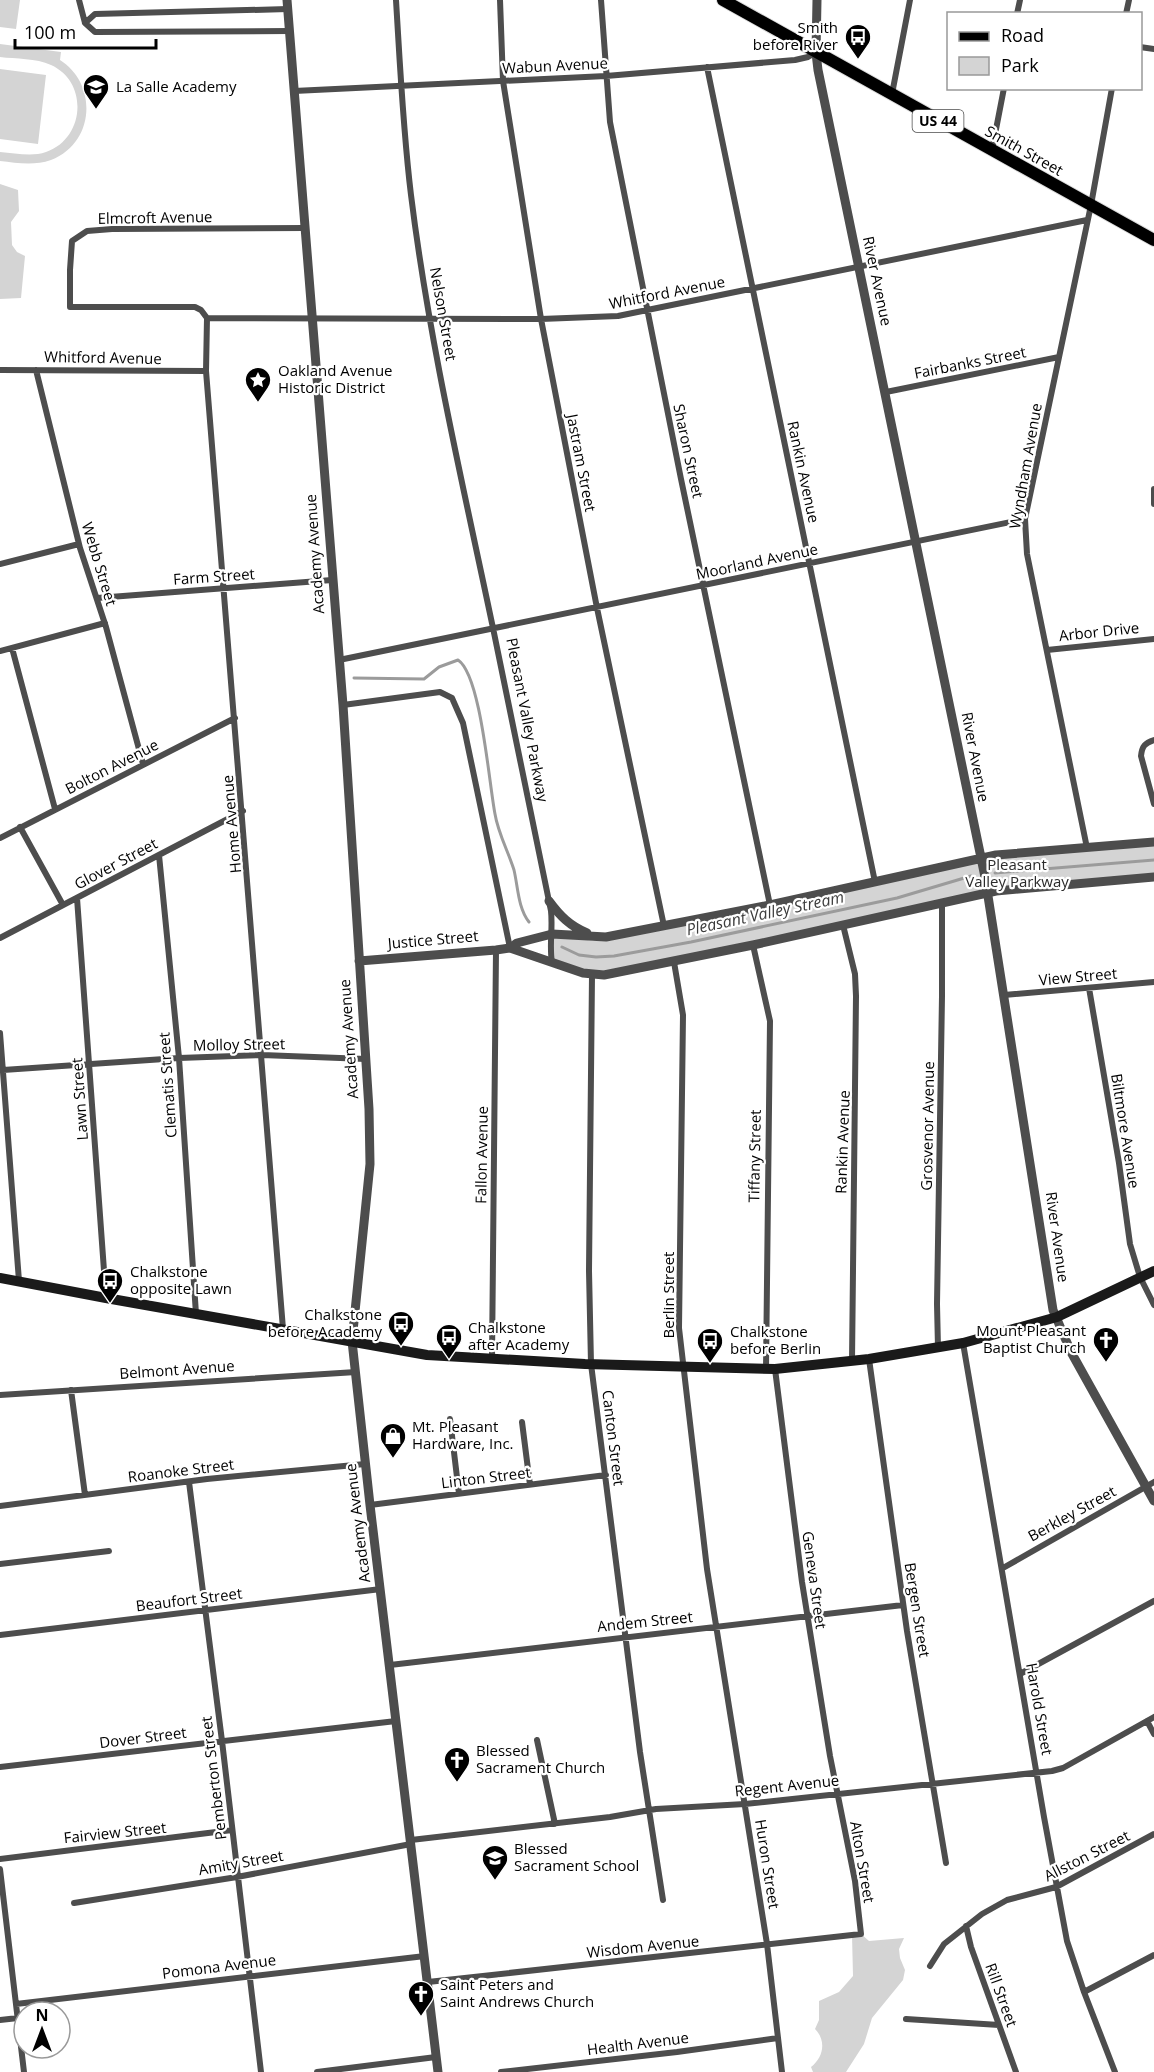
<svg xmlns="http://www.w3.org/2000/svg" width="1154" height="2072" viewBox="0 0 1154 2072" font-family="'Open Sans',sans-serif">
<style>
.green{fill:#d4d4d4}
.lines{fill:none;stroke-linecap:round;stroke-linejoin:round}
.stream{stroke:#9b9b9b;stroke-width:3}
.primary-casing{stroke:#dbdbdb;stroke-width:14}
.minor{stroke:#4d4d4d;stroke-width:6}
.tertiary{stroke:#4d4d4d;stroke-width:9}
.secondary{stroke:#1a1a1a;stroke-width:10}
.primary{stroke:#000;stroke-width:12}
.labels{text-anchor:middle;stroke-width:4.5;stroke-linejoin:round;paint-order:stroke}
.shield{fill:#fff;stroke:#4c4c4c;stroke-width:1.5}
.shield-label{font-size:14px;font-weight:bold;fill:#000}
.poi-label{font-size:15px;fill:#000;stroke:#fff;text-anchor:start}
.street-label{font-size:15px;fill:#000;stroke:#fff}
.park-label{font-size:15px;fill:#2b2b2b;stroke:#fff}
.water-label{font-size:16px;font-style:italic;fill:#3c3c3c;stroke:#fff}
</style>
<rect width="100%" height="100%" fill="#fff"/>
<path class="green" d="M 0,0 L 20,0 L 16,29 L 0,27 Z
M 0,44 L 61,52 L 60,60 C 98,84 95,143 51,160 C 34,166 17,163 0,161 L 0,152 C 15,153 32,157 46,152 C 85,139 89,82 51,65 C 36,58 16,59 0,57 Z
M 0,69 L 46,75 L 38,144 L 0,139 Z
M 0,184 L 18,190 L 19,211 L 11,222 L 12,245 L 17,252 L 25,256 L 21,298 L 0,299 Z
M 1154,845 L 1154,879 L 988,893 L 592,975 L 552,963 L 552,934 L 593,941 L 980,859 Z
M 860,1933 L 869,1941 L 904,1938 L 899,1949 L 900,1958 L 905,1970 L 903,1980 L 872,2018 L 864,2044 L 846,2072 L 813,2072 L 811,2067 C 823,2058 827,2041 815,2029 L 819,2020 L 819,2001 L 839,1992 L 853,1976 L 852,1935 Z"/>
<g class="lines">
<path class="stream" d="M 354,678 L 424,679 L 439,667 L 458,660 C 481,675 489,784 495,814 C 498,833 508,851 514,870 C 518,887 518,908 529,922
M 995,873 L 1154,860
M 562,947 L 579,955 L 596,957 L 614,956 L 691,942 L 897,898 L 971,876"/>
<g class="primary-casing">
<path id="primary" d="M 723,0 L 1154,240"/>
</g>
<path class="minor" d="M 79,0 L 85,23 L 95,32 L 290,31
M 396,0 C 400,65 403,130 411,195 C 429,341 463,485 493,628 C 513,722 531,817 551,911 C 553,929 549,945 552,963
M 500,0 L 503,81 L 541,319 L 597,608 L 664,926
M 601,0 L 610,122 L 681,479 L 770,905
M 1017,14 L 1020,0
M 1126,14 L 1129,0
M 85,23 L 95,14 L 288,9
M 1140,47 L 1154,49
M 707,67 L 875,882
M 294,91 L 606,76 L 795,60 L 808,57 L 815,53
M 892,94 L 910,0
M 992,150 L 1004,88
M 207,318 L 206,371 L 283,1329
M 207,318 L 541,319 L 618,316 L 1087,220
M 207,318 L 201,310 L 195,307 L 70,307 L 70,270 L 72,241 L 87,231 L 112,229 L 305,228
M 0,370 L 206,371
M 36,370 L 80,548 L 106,627 L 143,764
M 886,392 L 1059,357
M 1154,489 L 1154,504
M 0,564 L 79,544
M 97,598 L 332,580
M 12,648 L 55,809
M 1047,650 L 1154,639
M 0,651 L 105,623
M 339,660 L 1025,519
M 343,705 L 440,692 L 452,698 L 463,723 L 510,948
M 1154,740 C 1145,743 1142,746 1141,756 L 1154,804
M 20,827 L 63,905
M 0,838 L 235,718
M 1087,848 L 1027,554 L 1025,519 L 1091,205 L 1112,88
M 159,855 L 179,1058 L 196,1314
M 77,898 L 106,1298
M 843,925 L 855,974 L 856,996 L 852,1361
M 0,938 L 243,811
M 753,945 L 770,1021 L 766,1369
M 674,962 L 683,1015 L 679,1328 L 707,1569 L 767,1944 L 782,2072
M 592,975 L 589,1271 L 591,1364 L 640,1752 L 663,1900
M 1089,988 L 1119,1163 L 1130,1244 L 1140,1277 L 1154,1305
M 1004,995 L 1154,982
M 0,1033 L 19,1281
M 3,1070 L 179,1058 L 262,1055 L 366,1059
M 963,1343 L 1044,1817 L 1067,1941 L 1084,1992 L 1115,2072
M 938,1348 L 937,1304 L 942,996 L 942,904
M 492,1359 L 496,950
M 869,1359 L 907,1631 L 946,1863
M 71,1390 L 85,1495
M 0,1395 L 356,1372
M 450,1419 L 459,1494
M 522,1422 L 530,1485
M 189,1482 L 222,1741 L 261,2072
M 370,1505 L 606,1475
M 0,1506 L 207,1479 L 365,1464
M 0,1564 L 109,1551
M 1003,1568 L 1154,1482
M 0,1635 L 381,1589
M 390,1665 L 903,1605
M 1020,1674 L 1154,1601
M 1147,1721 L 1154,1734
M 537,1740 L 555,1824
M 0,1767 L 396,1721
M 411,1840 L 610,1817 L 656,1809 L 745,1804 L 1052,1771 L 1063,1768 L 1154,1717
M 0,1859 L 232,1830
M 0,1869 L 24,2072
M 74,1903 L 237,1877 L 411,1844
M 966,1926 L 971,1947 L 1016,2072
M 930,1966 L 944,1944 L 982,1914 L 1007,1900 L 1056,1887 L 1154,1834
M 428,1982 L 861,1934 L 855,1881 L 830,1756 L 802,1582 L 775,1369
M 1084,1992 L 1154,1955
M 16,2004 L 425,1956
M 906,2019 L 999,2025
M 0,2020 L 18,2018
M 317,2072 L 436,2057
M 501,2072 L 677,2052 L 778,2038"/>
<path class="tertiary" d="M 287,0 L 343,705 L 369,1109 L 370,1164 L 352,1341 L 370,1505 L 438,2072
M 817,0 L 816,53 L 818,70 L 985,877 L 1053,1310 L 1071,1352 L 1154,1501
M 549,901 C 560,916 570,926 587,933
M 510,948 L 583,973 L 604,975 L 753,945 L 996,891 L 1154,877
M 359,961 L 496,950 L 510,948 L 517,943 L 552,934 L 606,937 L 770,905 L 996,855 L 1154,842"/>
<path class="secondary" d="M 0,1278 L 106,1298 L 427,1355 L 585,1364 L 775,1369 L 869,1359 L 963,1343 L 1057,1317 L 1154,1271"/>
<use href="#primary" class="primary"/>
</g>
<defs>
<g id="bus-pin" transform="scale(1.35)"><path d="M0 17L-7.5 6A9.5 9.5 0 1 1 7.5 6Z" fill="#000" stroke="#fff"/><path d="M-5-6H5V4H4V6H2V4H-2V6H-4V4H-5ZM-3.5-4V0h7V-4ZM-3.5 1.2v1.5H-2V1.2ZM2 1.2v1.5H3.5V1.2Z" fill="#fff"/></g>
<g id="school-pin" transform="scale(1.35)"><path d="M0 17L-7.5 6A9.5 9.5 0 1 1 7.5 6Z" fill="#000" stroke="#fff"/><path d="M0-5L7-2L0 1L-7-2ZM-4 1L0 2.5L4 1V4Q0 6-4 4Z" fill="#fff"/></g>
<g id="sight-pin" transform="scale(1.35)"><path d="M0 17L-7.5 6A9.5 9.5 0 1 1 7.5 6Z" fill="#000" stroke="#fff"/><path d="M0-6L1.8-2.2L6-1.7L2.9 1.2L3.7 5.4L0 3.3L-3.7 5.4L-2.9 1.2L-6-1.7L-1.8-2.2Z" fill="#fff"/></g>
<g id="church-pin" transform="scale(1.35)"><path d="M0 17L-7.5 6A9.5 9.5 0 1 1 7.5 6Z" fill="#000" stroke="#fff"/><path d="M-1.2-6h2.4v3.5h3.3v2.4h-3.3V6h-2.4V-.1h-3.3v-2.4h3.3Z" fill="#fff"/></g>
<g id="shop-pin" transform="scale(1.35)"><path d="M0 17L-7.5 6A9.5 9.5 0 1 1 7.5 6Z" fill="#000" stroke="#fff"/><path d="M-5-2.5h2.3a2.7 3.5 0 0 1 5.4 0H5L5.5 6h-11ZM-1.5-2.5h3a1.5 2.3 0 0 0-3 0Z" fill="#fff"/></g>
</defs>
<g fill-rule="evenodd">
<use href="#bus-pin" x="858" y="37"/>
<use href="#school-pin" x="96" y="87"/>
<use href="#sight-pin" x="258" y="380"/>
<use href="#bus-pin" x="110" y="1281"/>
<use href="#bus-pin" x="401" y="1324"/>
<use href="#bus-pin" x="449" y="1337"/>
<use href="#church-pin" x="1106" y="1340"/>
<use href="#bus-pin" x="710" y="1341"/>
<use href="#shop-pin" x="393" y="1436"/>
<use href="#church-pin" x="457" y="1760"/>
<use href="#school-pin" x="495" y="1858"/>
<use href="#church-pin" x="421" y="1994"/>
</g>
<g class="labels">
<rect class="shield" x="912.5" y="110" width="51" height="22" rx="4.5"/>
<g class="shield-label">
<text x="938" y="126">US 44</text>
</g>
<g class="poi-label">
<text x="838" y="33" text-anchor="end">Smith<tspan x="838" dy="17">before River</tspan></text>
<text x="116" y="92">La Salle Academy</text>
<text x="278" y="376">Oakland Avenue<tspan x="278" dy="17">Historic District</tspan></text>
<text x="130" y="1277">Chalkstone<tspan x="130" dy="17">opposite Lawn</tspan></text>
<text x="382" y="1320" text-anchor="end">Chalkstone<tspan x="382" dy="17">before Academy</tspan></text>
<text x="468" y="1333">Chalkstone<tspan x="468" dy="17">after Academy</tspan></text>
<text x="1086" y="1336" text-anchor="end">Mount Pleasant<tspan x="1086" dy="17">Baptist Church</tspan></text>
<text x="730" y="1337">Chalkstone<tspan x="730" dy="17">before Berlin</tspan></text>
<text x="412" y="1432">Mt. Pleasant<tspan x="412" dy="17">Hardware, Inc.</tspan></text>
<text x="476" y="1756">Blessed<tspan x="476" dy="17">Sacrament Church</tspan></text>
<text x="514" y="1854">Blessed<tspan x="514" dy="17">Sacrament School</tspan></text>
<text x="440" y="1990">Saint Peters and<tspan x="440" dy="17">Saint Andrews Church</tspan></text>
</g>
<g class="street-label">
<text transform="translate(555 66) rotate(-3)" y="5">Wabun Avenue</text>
<text transform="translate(1024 151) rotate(29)" y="5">Smith Street</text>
<text transform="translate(155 218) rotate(-1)" y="5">Elmcroft Avenue</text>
<text transform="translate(877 281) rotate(78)" y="5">River Avenue</text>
<text transform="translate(667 293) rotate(-11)" y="5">Whitford Avenue</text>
<text transform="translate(443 314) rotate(80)" y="5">Nelson Street</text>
<text transform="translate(103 358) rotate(1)" y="5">Whitford Avenue</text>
<text transform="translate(970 363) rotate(-11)" y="5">Fairbanks Street</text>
<text transform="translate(688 451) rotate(78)" y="5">Sharon Street</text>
<text transform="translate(581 463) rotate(79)" y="5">Jastram Street</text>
<text transform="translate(1026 466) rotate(-80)" y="5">Wyndham Avenue</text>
<text transform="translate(803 472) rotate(78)" y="5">Rankin Avenue</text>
<text transform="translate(315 554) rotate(-94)" y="5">Academy Avenue</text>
<text transform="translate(757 562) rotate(-12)" y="5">Moorland Avenue</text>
<text transform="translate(99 564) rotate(73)" y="5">Webb Street</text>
<text transform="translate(214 577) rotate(-4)" y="5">Farm Street</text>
<text transform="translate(1099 632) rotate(-6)" y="5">Arbor Drive</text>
<text transform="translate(527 720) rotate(79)" y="5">Pleasant Valley Parkway</text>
<text transform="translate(975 757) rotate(79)" y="5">River Avenue</text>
<text transform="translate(112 767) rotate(-27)" y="5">Bolton Avenue</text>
<text transform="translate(232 824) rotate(-95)" y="5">Home Avenue</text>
<text transform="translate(116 864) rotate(-28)" y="5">Glover Street</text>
<text transform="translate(433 940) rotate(-5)" y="5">Justice Street</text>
<text transform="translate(1078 977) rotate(-5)" y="5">View Street</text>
<text transform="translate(349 1039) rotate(-94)" y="5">Academy Avenue</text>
<text transform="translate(239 1045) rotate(-1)" y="5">Molloy Street</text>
<text transform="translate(168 1085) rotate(-94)" y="5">Clematis Street</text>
<text transform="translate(80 1099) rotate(-94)" y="5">Lawn Street</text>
<text transform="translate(928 1126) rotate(-89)" y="5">Grosvenor Avenue</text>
<text transform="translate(1125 1131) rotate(81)" y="5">Biltmore Avenue</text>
<text transform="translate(843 1142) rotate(-88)" y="5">Rankin Avenue</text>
<text transform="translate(482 1155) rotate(-89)" y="5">Fallon Avenue</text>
<text transform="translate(755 1156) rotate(-89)" y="5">Tiffany Street</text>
<text transform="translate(1057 1237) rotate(82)" y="5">River Avenue</text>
<text transform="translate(669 1295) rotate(-90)" y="5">Berlin Street</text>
<text transform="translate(177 1370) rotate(-4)" y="5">Belmont Avenue</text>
<text transform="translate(613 1438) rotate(83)" y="5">Canton Street</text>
<text transform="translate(181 1471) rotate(-7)" y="5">Roanoke Street</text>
<text transform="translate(486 1478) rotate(-7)" y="5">Linton Street</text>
<text transform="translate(1072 1514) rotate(-29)" y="5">Berkley Street</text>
<text transform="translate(358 1523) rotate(-97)" y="5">Academy Avenue</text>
<text transform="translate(814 1580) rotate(82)" y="5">Geneva Street</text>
<text transform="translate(189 1600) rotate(-7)" y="5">Beaufort Street</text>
<text transform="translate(917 1610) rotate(81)" y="5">Bergen Street</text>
<text transform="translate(645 1622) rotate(-6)" y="5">Andem Street</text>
<text transform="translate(1039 1709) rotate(80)" y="5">Harold Street</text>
<text transform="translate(143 1738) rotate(-7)" y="5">Dover Street</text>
<text transform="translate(214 1778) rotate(-97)" y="5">Pemberton Street</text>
<text transform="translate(787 1786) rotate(-6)" y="5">Regent Avenue</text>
<text transform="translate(115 1833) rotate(-6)" y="5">Fairview Street</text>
<text transform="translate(1087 1856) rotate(-27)" y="5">Allston Street</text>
<text transform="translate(862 1862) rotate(80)" y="5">Alton Street</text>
<text transform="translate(241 1863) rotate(-10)" y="5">Amity Street</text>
<text transform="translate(767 1864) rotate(81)" y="5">Huron Street</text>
<text transform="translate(643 1947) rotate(-6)" y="5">Wisdom Avenue</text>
<text transform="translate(219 1967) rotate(-7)" y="5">Pomona Avenue</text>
<text transform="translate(1001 1995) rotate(70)" y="5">Rill Street</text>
<text transform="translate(638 2044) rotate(-7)" y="5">Health Avenue</text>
</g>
<g class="park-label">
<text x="1017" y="870">Pleasant<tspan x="1017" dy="17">Valley Parkway</tspan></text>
</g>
<g class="water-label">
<text transform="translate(765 913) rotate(-12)" y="6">Pleasant Valley Stream</text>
</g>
</g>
<rect x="947" y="12" width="195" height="78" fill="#ffffff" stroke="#999999" stroke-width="1.5"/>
<rect x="959" y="32" width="30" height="9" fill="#000000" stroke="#999999" stroke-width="1.5"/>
<text x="1001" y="42" font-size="18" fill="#000000">Road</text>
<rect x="959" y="57" width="30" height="18" fill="#d4d4d4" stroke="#999999" stroke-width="1.5"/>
<text x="1001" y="72" font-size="18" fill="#000000">Park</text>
<g transform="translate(42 2030)"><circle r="28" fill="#ffffff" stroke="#999999" stroke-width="1.5"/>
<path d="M0-4.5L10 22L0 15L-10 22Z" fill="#000000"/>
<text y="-9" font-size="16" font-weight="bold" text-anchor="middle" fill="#000000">N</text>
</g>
<path d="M15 39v9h141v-9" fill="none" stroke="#000000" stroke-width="3"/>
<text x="24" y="39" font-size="18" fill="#000000" stroke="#ffffff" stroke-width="4.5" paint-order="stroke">100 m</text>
</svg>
